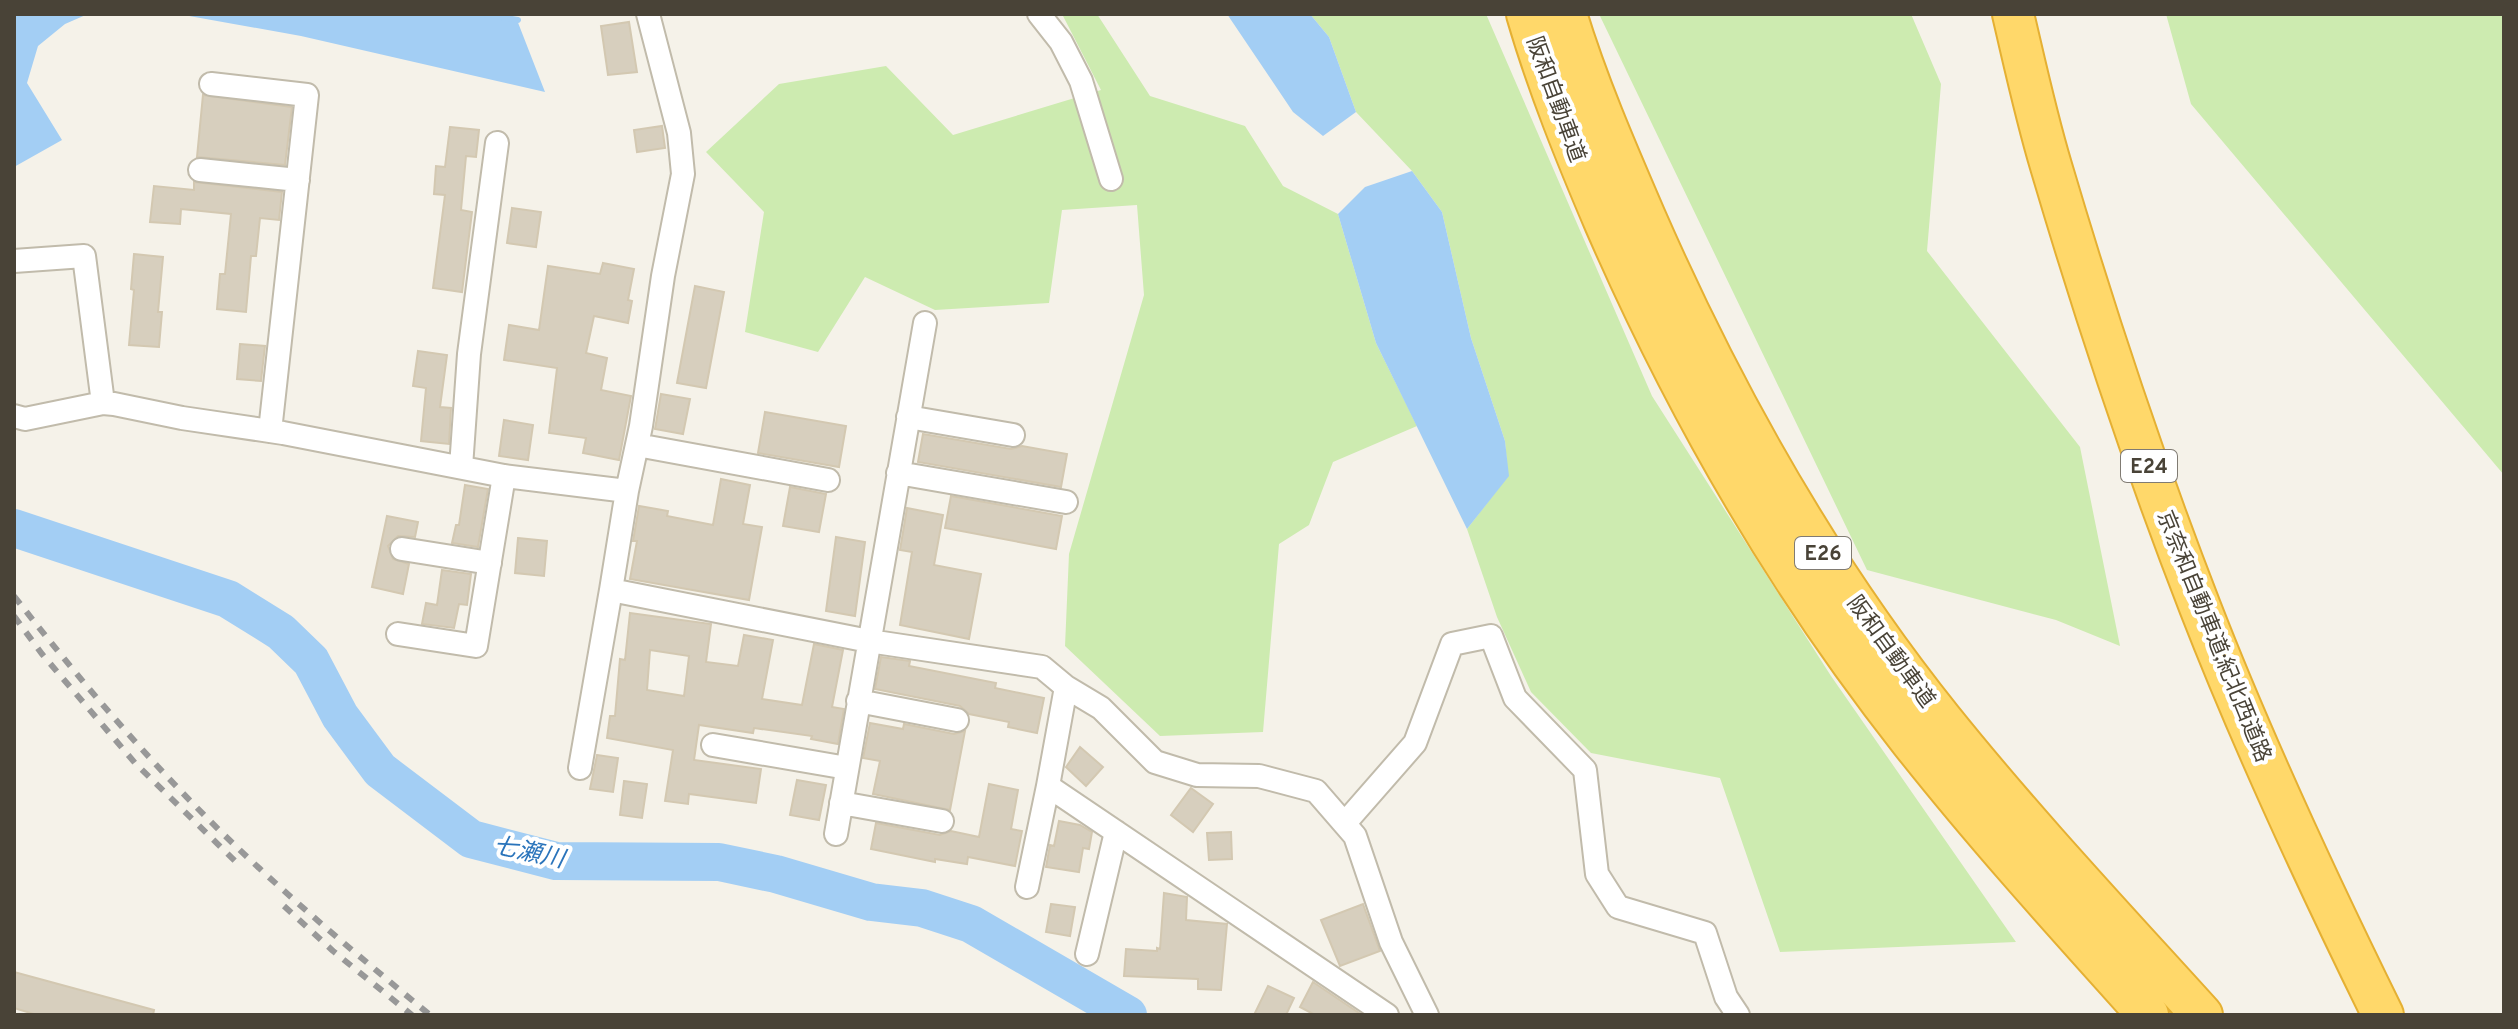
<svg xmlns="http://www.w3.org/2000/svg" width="2518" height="1029" viewBox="0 0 2518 1029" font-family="Overpass,'Noto Sans JP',sans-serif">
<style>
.green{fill:#cdebb0}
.water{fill:#a3cef4}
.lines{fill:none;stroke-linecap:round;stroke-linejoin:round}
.stream{stroke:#a3cef4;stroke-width:6}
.river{stroke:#a3cef4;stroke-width:38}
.building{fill:#d7cfbe;stroke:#d3c8b1;stroke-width:2;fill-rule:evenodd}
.minor-casing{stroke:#c1bbab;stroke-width:26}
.motorway-casing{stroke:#e5b033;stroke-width:44}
.minor{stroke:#fff;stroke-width:22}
.motorway{stroke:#ffd86a;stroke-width:40}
.rail{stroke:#989898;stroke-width:6;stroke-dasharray:10 10;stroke-linecap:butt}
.labels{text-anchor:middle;stroke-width:8;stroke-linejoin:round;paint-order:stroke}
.shield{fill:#fff;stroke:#807b73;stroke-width:2}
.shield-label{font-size:20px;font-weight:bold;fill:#494337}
.street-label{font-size:22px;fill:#494337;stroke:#fff}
.water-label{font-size:24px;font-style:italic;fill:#2a74bb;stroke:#fff}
</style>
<rect width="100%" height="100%" fill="#f5f2e9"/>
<path class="green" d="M 1062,14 L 1097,14 L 1150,96 L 1245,126 L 1283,186 L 1338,214 L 1376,343 L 1417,426 L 1333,462 L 1309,525 L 1279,544 L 1263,732 L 1160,736 L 1065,646 L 1069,554 L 1144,295 L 1137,205 L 1062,210 L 1049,303 L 935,310 L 865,277 L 818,352 L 745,332 L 764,212 L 706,152 L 779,84 L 886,66 L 953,135 L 1101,90 Z
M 1310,14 L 1486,14 L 1652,396 L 1831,676 L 2016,942 L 1780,952 L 1720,778 L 1591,753 L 1531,692 L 1497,617 L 1467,529 L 1508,476 L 1505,441 L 1471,338 L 1442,212 L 1412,171 L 1356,112 L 1329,37 Z
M 1599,14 L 1911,14 L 1941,84 L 1927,251 L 2080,447 L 2120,646 L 2056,620 L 1867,570 Z
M 2166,14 L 2504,14 L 2504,475 L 2191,104 Z"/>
<path class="water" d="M 14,14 L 88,14 L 65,24 L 38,46 L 27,83 L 62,140 L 14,167 Z
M 178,14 L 485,14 L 517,20 L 545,92 L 301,36 Z
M 1227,14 L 1310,14 L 1329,37 L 1356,112 L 1323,136 L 1293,112 Z
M 1412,171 L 1442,212 L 1471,338 L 1505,441 L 1509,476 L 1467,529 L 1376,343 L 1338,214 L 1365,187 Z"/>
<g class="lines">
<path class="stream" d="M 485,14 L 518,20"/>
<path class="river" d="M 14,528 L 228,599 L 281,632 L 311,661 L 340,716 L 380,770 L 471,839 L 556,861 L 719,862 L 776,874 L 871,902 L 922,908 L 971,924 L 1128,1015"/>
</g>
<path class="building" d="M 629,22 L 637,72 L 608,75 L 601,26 Z
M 203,95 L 292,107 L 285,165 L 197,157 Z
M 662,126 L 665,148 L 637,152 L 634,130 Z
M 450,127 L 479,130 L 476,157 L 466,156 L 461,210 L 472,212 L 462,292 L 433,288 L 445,195 L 434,194 L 436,166 L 445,167 Z
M 194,182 L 282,192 L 279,220 L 260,218 L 256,256 L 251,256 L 246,312 L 217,309 L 220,274 L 225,274 L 231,214 L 181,209 L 180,224 L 150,222 L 154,186 L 194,190 Z
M 512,208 L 541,212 L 536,247 L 507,243 Z
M 134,254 L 163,257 L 158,312 L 162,312 L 159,347 L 129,345 L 134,290 L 131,289 Z
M 603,263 L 634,269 L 628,300 L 632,301 L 628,323 L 594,316 L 586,353 L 607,358 L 601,390 L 631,396 L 619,460 L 583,453 L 586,438 L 549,433 L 557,368 L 504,360 L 509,325 L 539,330 L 548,266 L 600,274 Z
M 695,286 L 724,292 L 706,388 L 677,383 Z
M 240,344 L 265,346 L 261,381 L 237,379 Z
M 418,351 L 447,355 L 440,407 L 451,408 L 449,444 L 421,441 L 426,388 L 413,386 Z
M 661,394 L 690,399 L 683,434 L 655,429 Z
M 765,412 L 846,426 L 839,467 L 758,453 Z
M 504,420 L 533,425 L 528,460 L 499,456 Z
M 923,434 L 1011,449 L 1022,446 L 1067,454 L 1061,487 L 918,462 Z
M 721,479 L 750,485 L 743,524 L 762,527 L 749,600 L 630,579 L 637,541 L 633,541 L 639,506 L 668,511 L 667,516 L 713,525 Z
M 465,485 L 488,489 L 478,547 L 452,543 L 456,525 L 459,525 Z
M 790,487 L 826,494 L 819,532 L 783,526 Z
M 951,496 L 1062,516 L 1056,549 L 945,528 Z
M 907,508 L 943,515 L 934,565 L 981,574 L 969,639 L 900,625 L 912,552 L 900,550 Z
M 387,516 L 418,522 L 415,537 L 398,536 L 388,546 L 393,559 L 409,564 L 403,594 L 372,587 Z
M 836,537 L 865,542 L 855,616 L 826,611 Z
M 518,538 L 547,541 L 544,576 L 515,573 Z
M 442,570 L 471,574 L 467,605 L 459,604 L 454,628 L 422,624 L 426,603 L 437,605 Z
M 630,613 L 711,624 L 706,662 L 738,666 L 744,635 L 773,640 L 762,699 L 802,705 L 814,644 L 843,650 L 832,707 L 844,709 L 838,744 L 811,739 L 812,736 L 754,728 L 753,733 L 699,725 L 694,760 L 761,769 L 756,803 L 689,794 L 688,804 L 665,801 L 673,750 L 607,738 L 610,716 L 615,716 L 620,659 L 625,660 ZM 650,650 L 689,656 L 684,696 L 647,690 Z
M 881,657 L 910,661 L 909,666 L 996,683 L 995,688 L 1044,698 L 1037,733 L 1008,727 L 1009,722 L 969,714 L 960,706 L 875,689 Z
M 870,723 L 903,729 L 904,724 L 954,734 L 965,731 L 950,810 L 873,794 L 880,761 L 863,758 Z
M 1080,747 L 1103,767 L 1086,786 L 1066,767 Z
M 597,755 L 618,758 L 613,792 L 590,789 Z
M 797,780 L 826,785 L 819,820 L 790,815 Z
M 624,781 L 647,784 L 642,818 L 620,815 Z
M 989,784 L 1018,790 L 1011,829 L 1022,831 L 1015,866 L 968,857 L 967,864 L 935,859 L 935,862 L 871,849 L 876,823 L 940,835 L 951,831 L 979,837 Z
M 1191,788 L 1213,804 L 1193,832 L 1171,815 Z
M 1059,821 L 1080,825 L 1092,832 L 1089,849 L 1083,848 L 1079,872 L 1046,867 L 1050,845 L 1054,846 Z
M 1231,832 L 1232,859 L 1209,860 L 1207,833 Z
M 1164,893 L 1187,897 L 1186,920 L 1227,924 L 1221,990 L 1198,989 L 1198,979 L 1124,976 L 1126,949 L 1157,951 L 1157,948 L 1160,949 Z
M 1051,904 L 1075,907 L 1070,936 L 1046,932 Z
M 1363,904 L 1380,951 L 1340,966 L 1321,920 Z
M 14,972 L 154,1010 L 153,1015 L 37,1015 L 14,1008 Z
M 1313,982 L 1362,1015 L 1315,1015 L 1300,1007 Z
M 1268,986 L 1294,998 L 1286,1015 L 1254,1015 Z"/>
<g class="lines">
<g class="minor-casing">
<path id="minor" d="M 648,14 L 679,133 L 683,174 L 663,276 L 641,426 L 627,491 L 611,590 L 869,641 L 1042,667 L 1066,687 L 1101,708 L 1155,762 L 1197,775 L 1259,776 L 1316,791 L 1355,836 L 1391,942 L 1427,1015
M 1039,14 L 1061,42 L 1081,81 L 1111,179
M 211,84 L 307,95 L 270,431
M 200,170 L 298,180
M 14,261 L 84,256 L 103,403
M 14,416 L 25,419 L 103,403 L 114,404 L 182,418 L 283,433 L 504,476 L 627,491
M 908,417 L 1013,435
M 637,445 L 828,480
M 461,467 L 469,354 L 497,143
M 898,473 L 1066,502
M 402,549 L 490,563
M 398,634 L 476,646 L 504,476
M 1066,687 L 1048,786 L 1387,1015
M 858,701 L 957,720
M 713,745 L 847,768
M 580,768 L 611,590
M 841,803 L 942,821
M 1345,823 L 1415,743 L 1452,644 L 1491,636 L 1515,698 L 1585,770 L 1597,874 L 1618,907 L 1705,933 L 1726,997 L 1738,1015
M 836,834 L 925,323
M 1027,887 L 1048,786
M 1087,954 L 1116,832"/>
</g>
<g class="motorway-casing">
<path id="motorway" d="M 1527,14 C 1548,86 1576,155 1605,223 C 1685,407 1787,584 1911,741 C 1986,836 2067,925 2148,1015
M 1566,14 C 1587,83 1616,150 1645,217 C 1723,395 1820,568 1942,720 C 2024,822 2114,918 2202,1015
M 2013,14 C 2025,65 2036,116 2051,166 C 2095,315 2144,463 2200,607 C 2254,746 2317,881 2383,1015"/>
</g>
<use href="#minor" class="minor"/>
<use href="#motorway" class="motorway"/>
<path class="rail" d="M 14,596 C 89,692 169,785 259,868 C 314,919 372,967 430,1015
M 14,616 L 42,654 L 135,763 L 237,863
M 284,906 L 333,951 L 412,1015"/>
</g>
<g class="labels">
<g class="shield">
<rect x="2121" y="450" width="56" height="32" rx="6"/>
<rect x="1795" y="537" width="56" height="32" rx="6"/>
</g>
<g class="shield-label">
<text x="2149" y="473">E24</text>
<text x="1823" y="560">E26</text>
</g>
<g class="street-label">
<text transform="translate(1557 99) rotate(70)" y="8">阪和自動車道</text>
<text transform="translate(2215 636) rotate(68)" y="8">京奈和自動車道;紀北西道路</text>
<text transform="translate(1892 651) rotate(54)" y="8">阪和自動車道</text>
</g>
<g class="water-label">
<text transform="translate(529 852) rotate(12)" y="8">七瀬川</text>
</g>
</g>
<rect width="2518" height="1029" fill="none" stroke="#494337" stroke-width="32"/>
</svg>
